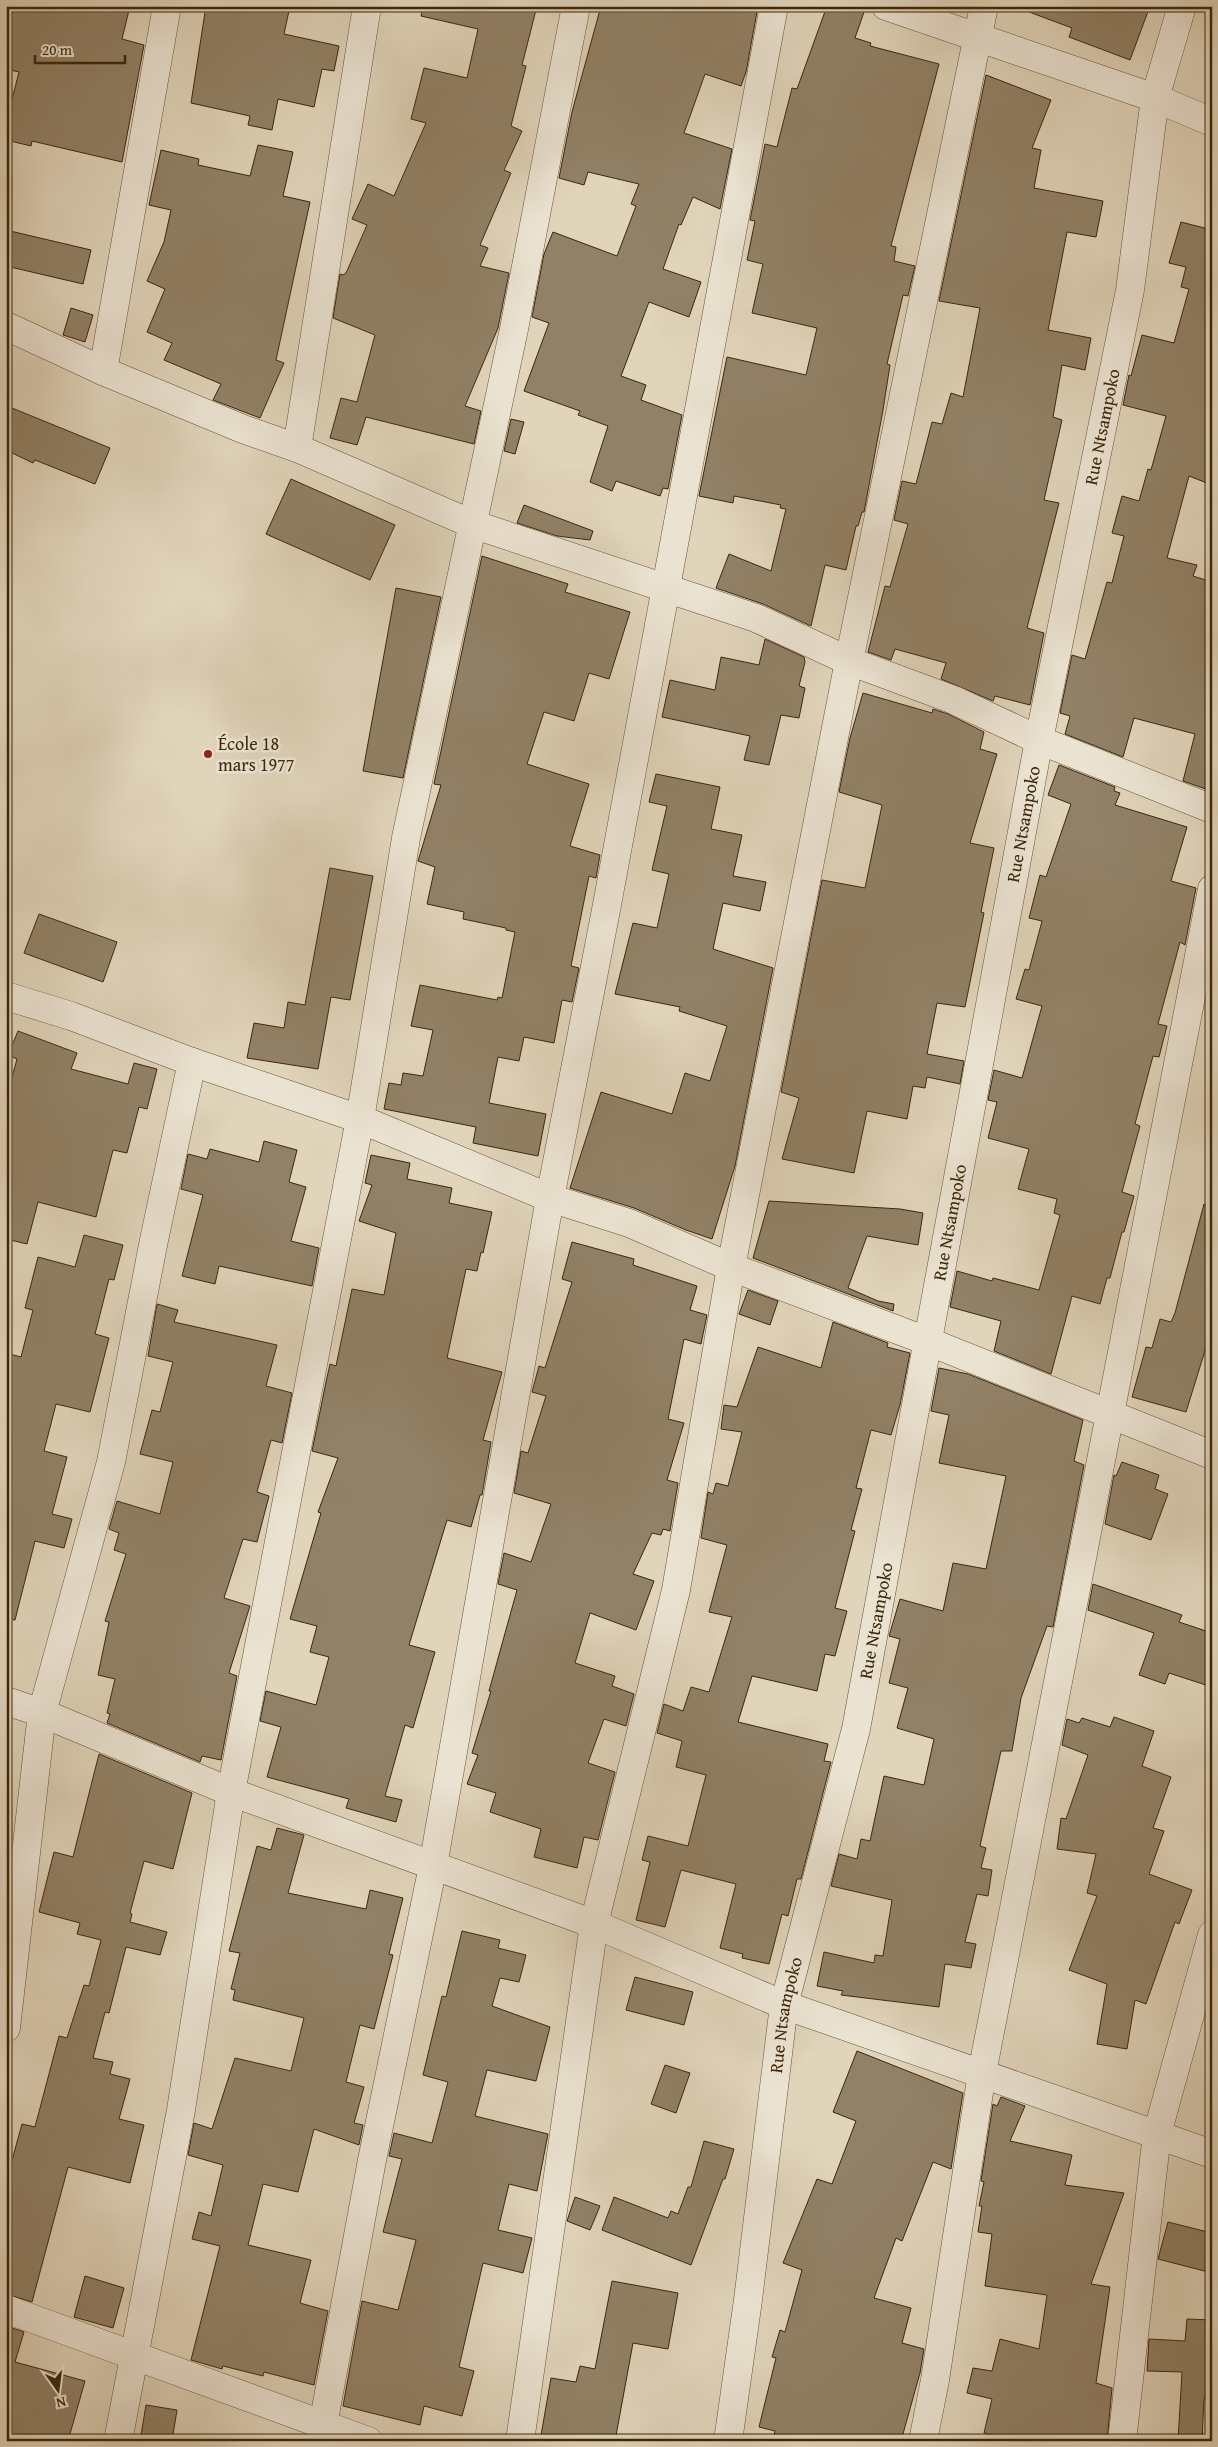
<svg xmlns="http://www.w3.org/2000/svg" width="1218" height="2447" viewBox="0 0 1218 2447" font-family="'Gentium Book Plus',serif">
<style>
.building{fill:#918166;stroke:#3c270a}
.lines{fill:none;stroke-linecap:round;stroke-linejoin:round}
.street-casing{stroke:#655236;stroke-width:29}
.street{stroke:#ebe3d2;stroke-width:28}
.poi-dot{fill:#8f2418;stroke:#ebe3d2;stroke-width:2}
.labels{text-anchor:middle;stroke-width:5;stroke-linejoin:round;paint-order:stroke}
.street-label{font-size:18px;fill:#3c270a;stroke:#ebe3d2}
.poi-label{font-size:18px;fill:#3c270a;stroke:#ebe3d2;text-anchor:start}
</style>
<rect width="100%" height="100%" fill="#e0d4ba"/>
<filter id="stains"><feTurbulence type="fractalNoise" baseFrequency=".004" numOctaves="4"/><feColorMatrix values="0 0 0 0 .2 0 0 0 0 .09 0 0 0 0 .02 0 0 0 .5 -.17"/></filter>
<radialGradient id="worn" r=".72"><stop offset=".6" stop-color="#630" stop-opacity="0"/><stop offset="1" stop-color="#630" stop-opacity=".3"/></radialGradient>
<path class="building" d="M 6,6 L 130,6 L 122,39 L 144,45 L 122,162 L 32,141 L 31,146 L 6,140 L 6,123 L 19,72 L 6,69 Z
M 206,6 L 290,6 L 284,34 L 339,46 L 334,71 L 322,69 L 314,107 L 278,99 L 272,130 L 248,125 L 250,116 L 191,103 Z
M 423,6 L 537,6 L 522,65 L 526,66 L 511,126 L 522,131 L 504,170 L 511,173 L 480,245 L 488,248 L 480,266 L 509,273 L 498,328 L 465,406 L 481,411 L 474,444 L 366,417 L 357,445 L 330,438 L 341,398 L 357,402 L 375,335 L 333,318 L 340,274 L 344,275 L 347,271 L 367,225 L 352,219 L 368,184 L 394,196 L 426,123 L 411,119 L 424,68 L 467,78 L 478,29 L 421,16 Z
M 601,6 L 758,6 L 746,72 L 741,86 L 705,74 L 684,133 L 732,149 L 720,209 L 693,197 L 681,225 L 679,224 L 663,269 L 701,282 L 689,317 L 649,302 L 621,376 L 646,385 L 641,400 L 682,415 L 668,489 L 663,488 L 660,496 L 616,481 L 612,491 L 590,482 L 608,426 L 578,415 L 580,411 L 524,391 L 549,323 L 532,317 L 544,254 L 553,232 L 617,256 L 636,206 L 631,204 L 639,184 L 588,172 L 584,185 L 559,178 L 572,112 Z
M 827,6 L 847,6 L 864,12 L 855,38 L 871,43 L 870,46 L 939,64 L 891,246 L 896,247 L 894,261 L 915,266 L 908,296 L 903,295 L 887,364 L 890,365 L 883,410 L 864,512 L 862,512 L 858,526 L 856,526 L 846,570 L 825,565 L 811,626 L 763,604 L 716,588 L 729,554 L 771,571 L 786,509 L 780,508 L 781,505 L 734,496 L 733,503 L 699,496 L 727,357 L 806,375 L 817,328 L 752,313 L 763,264 L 747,260 L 755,221 L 750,220 L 765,144 L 777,147 L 792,88 L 797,89 Z
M 1021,6 L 1150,6 L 1130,60 L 1069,37 L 1072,28 L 1021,9 Z
M 986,75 L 1051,100 L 1032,148 L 1041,150 L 1034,188 L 1103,201 L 1096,237 L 1067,232 L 1048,330 L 1091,338 L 1085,370 L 1062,365 L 1053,417 L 1062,420 L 1044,500 L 1059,503 L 1027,628 L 1044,633 L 1030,705 L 995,696 L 993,701 L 941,679 L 946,663 L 895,649 L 891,660 L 868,652 L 885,586 L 890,587 L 908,524 L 894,520 L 902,481 L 916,484 L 932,422 L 942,424 L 951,393 L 963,397 L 980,308 L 939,301 Z
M 258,145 L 293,152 L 283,196 L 310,202 L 276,360 L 284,363 L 260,418 L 213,400 L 221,384 L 164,360 L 172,343 L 147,332 L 165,289 L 147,281 L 164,242 L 171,210 L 149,205 L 161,150 L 199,159 L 198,165 L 250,176 Z
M 1181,222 L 1212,230 L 1212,260 L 1206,281 L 1212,282 L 1212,485 L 1189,476 L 1167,558 L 1197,565 L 1193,576 L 1212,582 L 1212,769 L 1206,789 L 1183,781 L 1195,734 L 1134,718 L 1123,757 L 1065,734 L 1070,716 L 1060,713 L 1072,655 L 1085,659 L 1107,582 L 1112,583 L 1124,536 L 1112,533 L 1122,496 L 1139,501 L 1148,469 L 1151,470 L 1166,416 L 1123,405 L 1129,375 L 1131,376 L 1142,335 L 1174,343 L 1189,289 L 1181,287 L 1186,267 L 1169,263 Z
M 6,230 L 91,250 L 83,284 L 6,266 Z
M 71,308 L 93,315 L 85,342 L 63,335 Z
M 12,408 L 110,448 L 95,484 L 35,460 L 33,463 L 6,450 L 6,421 Z
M 511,419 L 524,422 L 515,454 L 504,451 Z
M 291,479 L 395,525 L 370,580 L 266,534 Z
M 524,505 L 593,531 L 590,540 L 557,536 L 517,523 Z
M 482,556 L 568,584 L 565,592 L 630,612 L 609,679 L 589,673 L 574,721 L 544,712 L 527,764 L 589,784 L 570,846 L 600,855 L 596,878 L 589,876 L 571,966 L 579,968 L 572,1002 L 562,1000 L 554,1043 L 524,1037 L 519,1061 L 498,1057 L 489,1103 L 546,1114 L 538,1156 L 473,1143 L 476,1127 L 384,1109 L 389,1083 L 401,1085 L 403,1073 L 423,1076 L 433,1030 L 411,1026 L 420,985 L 497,1000 L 498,997 L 502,998 L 515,932 L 506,930 L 506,928 L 463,919 L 464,912 L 427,904 L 435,867 L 418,861 L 441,785 L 434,784 Z
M 396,588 L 441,597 L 403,778 L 363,771 Z
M 765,639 L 804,657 L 805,662 L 799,686 L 805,688 L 799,718 L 781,715 L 769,765 L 744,760 L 750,736 L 662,717 L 670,680 L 715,690 L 721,657 L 759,665 Z
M 863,693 L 932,713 L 933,709 L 948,714 L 984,732 L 980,749 L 997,754 L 970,843 L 994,848 L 981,912 L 984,913 L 965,1007 L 937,1003 L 927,1054 L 964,1061 L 960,1084 L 927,1077 L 925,1088 L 913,1086 L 907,1119 L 867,1111 L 854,1173 L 782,1159 L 799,1098 L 781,1092 L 822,880 L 865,888 L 882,805 L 839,792 L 850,738 Z
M 1059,765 L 1115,787 L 1114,791 L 1120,793 L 1115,805 L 1187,827 L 1171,881 L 1196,888 L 1185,945 L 1180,942 L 1158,1024 L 1167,1026 L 1159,1057 L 1153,1056 L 1135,1124 L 1140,1126 L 1122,1192 L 1134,1196 L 1124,1232 L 1122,1232 L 1110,1278 L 1107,1278 L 1100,1304 L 1072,1296 L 1051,1374 L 994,1351 L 1001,1321 L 950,1307 L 957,1271 L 992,1281 L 993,1278 L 1039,1290 L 1060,1215 L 1054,1213 L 1057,1199 L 1018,1189 L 1029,1149 L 988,1138 L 997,1102 L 988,1100 L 994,1070 L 1022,1078 L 1042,1006 L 1016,999 L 1025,969 L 1029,970 L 1042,921 L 1029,918 L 1040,875 L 1046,877 L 1071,804 L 1048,795 Z
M 656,774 L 720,787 L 711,829 L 742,835 L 733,876 L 766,882 L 760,911 L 723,903 L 713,949 L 773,968 L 735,1166 L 712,1239 L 686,1230 L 634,1208 L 570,1188 L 601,1092 L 672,1114 L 685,1073 L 710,1081 L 727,1026 L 679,1011 L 680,1007 L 615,994 L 633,923 L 657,928 L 669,874 L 652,870 L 667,806 L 649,802 Z
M 330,868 L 373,876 L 350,1000 L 331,997 L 318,1069 L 247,1058 L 254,1023 L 284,1028 L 288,1002 L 305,1005 Z
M 39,914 L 117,942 L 103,982 L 24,953 Z
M 18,1031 L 77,1053 L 71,1069 L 128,1084 L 134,1063 L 157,1069 L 147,1109 L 139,1107 L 127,1153 L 113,1150 L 96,1217 L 38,1202 L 27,1244 L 6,1239 L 6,1099 L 17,1059 L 8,1055 Z
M 264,1141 L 297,1150 L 289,1182 L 306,1187 L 291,1241 L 319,1248 L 312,1286 L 219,1266 L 215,1284 L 182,1276 L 203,1195 L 181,1189 L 188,1154 L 207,1159 L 210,1149 L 259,1162 Z
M 371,1155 L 410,1163 L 407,1179 L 452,1188 L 449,1203 L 492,1212 L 483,1253 L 481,1252 L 477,1271 L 466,1269 L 447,1358 L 502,1372 L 483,1440 L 491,1442 L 482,1495 L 480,1495 L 471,1527 L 447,1520 L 409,1645 L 435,1652 L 413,1728 L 405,1725 L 385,1796 L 402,1800 L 396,1822 L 346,1808 L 349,1799 L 267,1777 L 281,1727 L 260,1721 L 266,1691 L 316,1705 L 329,1657 L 310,1652 L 317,1626 L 290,1619 L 321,1513 L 318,1512 L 338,1458 L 312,1451 L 326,1382 L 330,1364 L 336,1366 L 352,1289 L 384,1295 L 396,1233 L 359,1221 L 372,1185 L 365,1183 Z
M 769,1201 L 900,1209 L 923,1213 L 918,1245 L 867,1236 L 848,1288 L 878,1301 L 894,1304 L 893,1311 L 753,1258 Z
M 1204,1204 L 1212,1205 L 1212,1328 L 1186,1412 L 1132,1397 L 1146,1347 L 1152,1348 L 1160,1319 L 1171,1322 L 1175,1313 Z
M 84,1235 L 123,1245 L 114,1280 L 109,1279 L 95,1334 L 109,1338 L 90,1412 L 56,1404 L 44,1451 L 67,1457 L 52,1514 L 72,1519 L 64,1548 L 35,1541 L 15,1620 L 6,1619 L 6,1353 L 21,1357 L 33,1310 L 25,1308 L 38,1257 L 75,1267 Z
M 572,1242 L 634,1259 L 633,1265 L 697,1286 L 690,1310 L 707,1315 L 701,1344 L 684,1339 L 668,1419 L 684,1423 L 667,1480 L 678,1483 L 670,1531 L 663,1529 L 661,1535 L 652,1533 L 633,1574 L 654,1581 L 636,1630 L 590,1613 L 575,1663 L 615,1676 L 612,1686 L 634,1694 L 626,1726 L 604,1719 L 588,1763 L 615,1772 L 598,1840 L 584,1837 L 577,1868 L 534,1857 L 541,1829 L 490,1812 L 496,1793 L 467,1784 L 478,1755 L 472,1753 L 491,1691 L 489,1691 L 517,1590 L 498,1584 L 504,1553 L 531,1562 L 551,1504 L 514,1493 L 521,1451 L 528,1453 L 546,1396 L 532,1392 L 539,1366 L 545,1368 L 572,1282 L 562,1279 Z
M 748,1290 L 778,1301 L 770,1325 L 739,1314 Z
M 157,1304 L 178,1310 L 174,1322 L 277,1345 L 266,1386 L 292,1393 L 282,1443 L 271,1440 L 257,1492 L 269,1496 L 257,1542 L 243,1539 L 224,1598 L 250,1606 L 229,1673 L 237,1676 L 221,1760 L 202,1756 L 200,1762 L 107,1723 L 110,1714 L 107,1713 L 115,1679 L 98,1675 L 109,1622 L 105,1621 L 126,1554 L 114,1550 L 119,1533 L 109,1529 L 117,1501 L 160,1514 L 173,1462 L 140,1454 L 152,1410 L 160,1412 L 173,1362 L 148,1356 Z
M 833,1322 L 888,1343 L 887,1347 L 910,1353 L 900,1405 L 891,1435 L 871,1430 L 856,1488 L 862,1489 L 851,1530 L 855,1531 L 835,1608 L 847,1611 L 835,1656 L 825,1654 L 817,1691 L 752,1676 L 738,1722 L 828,1744 L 824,1761 L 831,1762 L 801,1879 L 797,1879 L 788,1916 L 782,1914 L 769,1964 L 742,1958 L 743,1954 L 720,1948 L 736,1884 L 681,1870 L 665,1927 L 636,1920 L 650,1862 L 642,1860 L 648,1836 L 688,1846 L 706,1775 L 676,1767 L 682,1741 L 657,1733 L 664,1704 L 683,1711 L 691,1687 L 709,1692 L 732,1617 L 709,1612 L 727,1545 L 701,1538 L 708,1492 L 713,1494 L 716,1483 L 728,1486 L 742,1432 L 721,1429 L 724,1405 L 737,1407 L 758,1347 L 821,1368 Z
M 939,1368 L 968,1374 L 1083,1420 L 1074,1461 L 1084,1465 L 1053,1627 L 1047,1626 L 1021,1698 L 1012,1751 L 1001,1751 L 980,1846 L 986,1848 L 981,1868 L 992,1870 L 988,1896 L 977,1894 L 965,1942 L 976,1944 L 971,1968 L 945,1964 L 939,2007 L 841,1995 L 843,1991 L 817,1986 L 824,1952 L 874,1963 L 875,1955 L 883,1956 L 892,1900 L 831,1886 L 839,1854 L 857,1859 L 861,1839 L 870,1841 L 884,1776 L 924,1785 L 934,1739 L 897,1728 L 908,1688 L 889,1683 L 900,1639 L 889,1636 L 900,1599 L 943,1611 L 953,1563 L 986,1569 L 1006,1476 L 939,1463 L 949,1415 L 931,1411 Z
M 1122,1462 L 1159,1475 L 1155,1489 L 1168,1494 L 1151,1540 L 1105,1524 L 1114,1475 L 1116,1476 Z
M 1093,1584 L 1182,1615 L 1179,1622 L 1212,1633 L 1212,1687 L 1169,1673 L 1165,1684 L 1139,1675 L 1154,1633 L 1088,1610 Z
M 1114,1717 L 1154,1731 L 1142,1766 L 1171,1777 L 1153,1828 L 1164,1831 L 1149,1874 L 1192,1890 L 1179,1924 L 1175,1922 L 1146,2004 L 1135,2000 L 1127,2049 L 1097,2044 L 1107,1984 L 1069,1970 L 1097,1896 L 1087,1893 L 1096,1854 L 1057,1849 L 1061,1818 L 1066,1819 L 1088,1755 L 1062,1745 L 1067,1719 L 1079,1723 L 1082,1718 L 1110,1727 Z
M 99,1754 L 192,1793 L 173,1869 L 144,1861 L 130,1913 L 132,1914 L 130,1922 L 167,1932 L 160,1955 L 126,1947 L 109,2013 L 105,2012 L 93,2058 L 113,2062 L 110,2074 L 130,2079 L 119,2119 L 144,2125 L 130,2183 L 68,2167 L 32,2302 L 6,2294 L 6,2182 L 22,2124 L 35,2127 L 59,2036 L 67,2038 L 84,1985 L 89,1986 L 101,1940 L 77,1934 L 80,1923 L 39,1912 L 54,1852 L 73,1857 Z
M 277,1828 L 304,1835 L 288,1893 L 366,1909 L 370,1890 L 403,1898 L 389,1954 L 393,1955 L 374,2029 L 360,2025 L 346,2082 L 364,2087 L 354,2123 L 363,2125 L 359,2145 L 314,2129 L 298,2192 L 263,2184 L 248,2245 L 311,2260 L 300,2303 L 328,2311 L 314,2385 L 264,2372 L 263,2376 L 223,2366 L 222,2369 L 191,2360 L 220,2246 L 192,2239 L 199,2212 L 211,2216 L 223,2165 L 188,2155 L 194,2123 L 212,2129 L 235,2058 L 291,2071 L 304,2018 L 233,2000 L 235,1990 L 231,1989 L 240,1953 L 229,1951 L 257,1846 L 271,1850 Z
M 462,1931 L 500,1940 L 498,1948 L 526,1955 L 519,1982 L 500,1978 L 492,2006 L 550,2027 L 536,2081 L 487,2070 L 475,2116 L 548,2134 L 537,2191 L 509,2184 L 498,2230 L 532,2238 L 523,2273 L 483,2263 L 459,2367 L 474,2371 L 462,2416 L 424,2406 L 420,2425 L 343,2406 L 362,2301 L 398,2310 L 416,2240 L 383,2232 L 402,2159 L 389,2156 L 394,2133 L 432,2143 L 448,2082 L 423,2075 L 442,1996 L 446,1997 Z
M 635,1977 L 693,1992 L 684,2025 L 626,2010 Z
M 857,2051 L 963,2093 L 951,2169 L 933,2162 L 902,2241 L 896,2238 L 874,2298 L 911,2308 L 902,2343 L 924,2349 L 920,2373 L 901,2441 L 773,2441 L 775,2431 L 759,2427 L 776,2358 L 772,2357 L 780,2330 L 785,2332 L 802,2270 L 783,2263 L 817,2179 L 832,2184 L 856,2121 L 833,2112 Z
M 665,2065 L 690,2073 L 676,2113 L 651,2104 Z
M 1001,2097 L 1025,2106 L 1010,2141 L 1072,2155 L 1065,2185 L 1124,2193 L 1091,2284 L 1110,2287 L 1096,2383 L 1112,2388 L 1107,2441 L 1014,2441 L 984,2433 L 992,2399 L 967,2393 L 973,2368 L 992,2371 L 1000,2339 L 1039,2349 L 1047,2295 L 985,2286 L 992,2234 L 978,2232 L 982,2206 L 979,2206 L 984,2182 L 981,2181 L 993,2104 L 997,2106 Z
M 704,2141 L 734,2149 L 725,2179 L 723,2179 L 691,2265 L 602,2230 L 614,2197 L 668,2218 L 671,2211 L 678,2214 L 688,2187 L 691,2187 Z
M 575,2197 L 600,2206 L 590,2230 L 567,2221 Z
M 1168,2222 L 1212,2233 L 1212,2273 L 1158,2259 Z
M 85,2276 L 124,2288 L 113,2328 L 74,2317 Z
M 612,2281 L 678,2293 L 668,2349 L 633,2343 L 615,2441 L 540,2441 L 551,2378 L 576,2382 L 580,2366 L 595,2369 Z
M 1187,2319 L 1212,2320 L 1212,2398 L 1204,2398 L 1202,2441 L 1178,2441 L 1182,2372 L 1147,2371 L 1149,2339 L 1185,2341 Z
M 6,2326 L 24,2332 L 15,2362 L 85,2381 L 68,2441 L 6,2441 Z
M 146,2405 L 177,2410 L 172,2441 L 140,2441 Z"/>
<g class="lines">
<g class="street-casing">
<g id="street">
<path d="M 886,6 L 1155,98 L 1212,122"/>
<path d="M 6,326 L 103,371 L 243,429 L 297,448 L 472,524 L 756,618 L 849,661 L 954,700 L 1039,740 L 1212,809"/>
<path d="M 103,371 L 167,6"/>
<path d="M 297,448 L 367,6"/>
<path d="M 6,996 L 71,1016 L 192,1062 L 360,1119 L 550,1198 L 629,1223 L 731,1267 L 927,1341 L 1212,1455"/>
<path d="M 6,1701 L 42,1713 L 231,1792 L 594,1924 L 784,2005 L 1212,2154"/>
<path d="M 6,2028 L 42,1713 L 111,1462 L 154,1240 L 192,1062"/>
<path d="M 6,2309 L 368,2441"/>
<path d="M 118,2441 L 181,2110 L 231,1792 L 360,1119 L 406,838 L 514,329 L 576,6"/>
<path d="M 320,2441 L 372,2160 L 433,1866 L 550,1198 L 606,910 L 774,6"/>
<path d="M 520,2441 L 594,1924 L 676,1590 L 731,1267 L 849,661 L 984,6"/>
<path id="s1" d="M 728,2441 L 748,2300 L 784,2005 L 856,1729 L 1039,740 L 1130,290 L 1155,98 L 1182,6"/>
<path d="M 923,2441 L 935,2380 L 982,2073 L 1212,889"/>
<path d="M 1122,2441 L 1157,2134 L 1212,1935"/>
</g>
</g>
<use href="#street" class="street"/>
</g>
<circle class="poi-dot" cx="208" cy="754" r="5"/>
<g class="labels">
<g class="street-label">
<text dy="6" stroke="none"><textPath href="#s1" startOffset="2050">Rue Ntsampoko</textPath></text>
<text dy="6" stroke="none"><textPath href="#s1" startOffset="1645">Rue Ntsampoko</textPath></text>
<text dy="6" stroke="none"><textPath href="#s1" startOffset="1240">Rue Ntsampoko</textPath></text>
<text dy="6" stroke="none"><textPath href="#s1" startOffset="835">Rue Ntsampoko</textPath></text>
<text dy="6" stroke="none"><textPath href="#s1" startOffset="430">Rue Ntsampoko</textPath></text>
</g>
<g class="poi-label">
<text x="218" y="750">École 18<tspan x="218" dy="21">mars 1977</tspan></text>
</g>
</g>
<rect width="1218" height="2447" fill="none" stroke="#e0d4ba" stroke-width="25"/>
<rect x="8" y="8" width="1203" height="2432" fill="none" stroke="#3c270a" stroke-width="2.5"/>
<rect x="12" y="12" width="1193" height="2422" fill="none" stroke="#3c270a"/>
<g transform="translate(58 2390) rotate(166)" stroke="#ebe3d2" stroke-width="4" paint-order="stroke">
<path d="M0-4L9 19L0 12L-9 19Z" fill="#3c270a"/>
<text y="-8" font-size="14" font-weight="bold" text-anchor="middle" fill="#3c270a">N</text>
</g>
<path d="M35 55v8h90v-8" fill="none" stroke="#3c270a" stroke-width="2.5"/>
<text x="42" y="55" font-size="15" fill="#3c270a" stroke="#ebe3d2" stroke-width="4" paint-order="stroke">20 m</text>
<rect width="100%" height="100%" filter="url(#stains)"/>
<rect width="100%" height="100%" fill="url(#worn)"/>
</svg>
